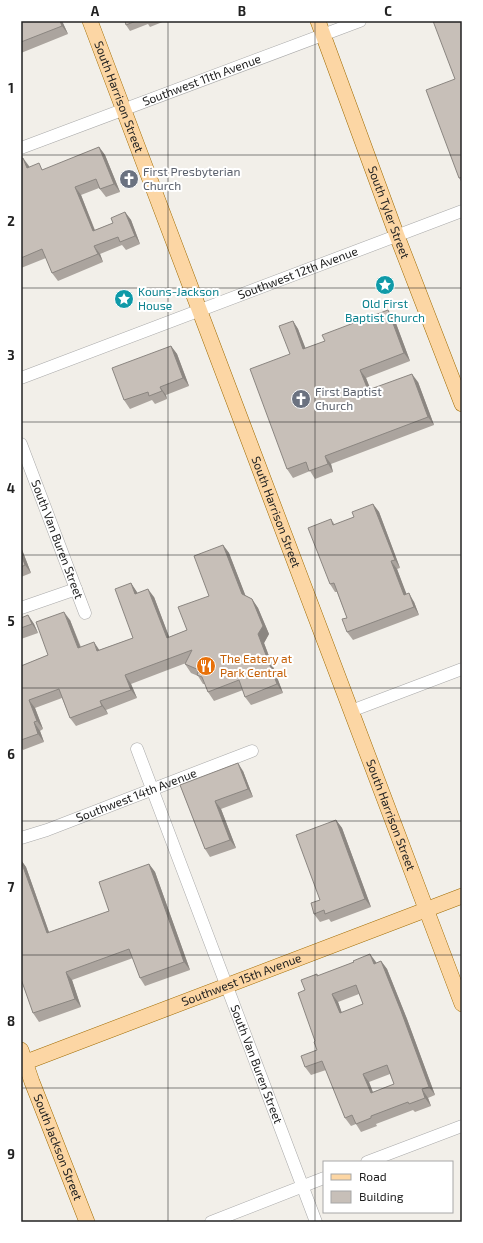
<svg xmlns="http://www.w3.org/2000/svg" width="483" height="1243" viewBox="0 0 483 1243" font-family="'Exo 2',sans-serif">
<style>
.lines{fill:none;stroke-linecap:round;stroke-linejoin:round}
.minor-casing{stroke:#a9a9a9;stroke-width:13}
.major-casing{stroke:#a06b00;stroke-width:16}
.minor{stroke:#fff;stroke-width:12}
.major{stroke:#fcd6a4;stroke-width:15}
.wall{fill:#aba49e;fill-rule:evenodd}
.shaded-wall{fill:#8b8681}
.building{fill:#c7bfb8;stroke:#8b8681;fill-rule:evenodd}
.grid{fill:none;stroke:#222;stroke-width:1;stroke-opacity:0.55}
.labels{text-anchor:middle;stroke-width:4;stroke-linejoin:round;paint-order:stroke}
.street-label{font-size:12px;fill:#222;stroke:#fff}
.worship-label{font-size:12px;fill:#5b616d;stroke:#fff;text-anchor:start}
.culture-label{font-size:12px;fill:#0d838f;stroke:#fff;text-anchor:start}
.food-label{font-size:12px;fill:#c56008;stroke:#fff;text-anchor:start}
.neatline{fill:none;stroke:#222;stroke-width:1.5}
.grid-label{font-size:13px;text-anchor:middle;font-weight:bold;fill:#222}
</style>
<rect width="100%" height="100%" fill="#f2efe9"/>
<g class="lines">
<g class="minor-casing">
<g id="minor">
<path id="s1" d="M 21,148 L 360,21"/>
<path id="s2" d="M 21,378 L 462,211"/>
<path id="s3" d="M 21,444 L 85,613"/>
<path d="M 21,608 L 76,589"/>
<path d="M 351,711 L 462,669"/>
<path id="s4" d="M 137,749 L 316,1222"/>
<path id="s5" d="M 21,838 L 47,830 L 252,751"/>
<path d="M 367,1162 L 462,1126"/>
<path d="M 211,1222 L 324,1178"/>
</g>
</g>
<g class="major-casing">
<g id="major">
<path id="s6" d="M 90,21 L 462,1004"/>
<path id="s7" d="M 318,21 L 397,236 L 462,404"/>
<path id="s8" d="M 21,1050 L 32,1082 L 87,1222"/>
<path id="s9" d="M 21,1064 L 462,896"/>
</g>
</g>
<use href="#minor" class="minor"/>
<use href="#major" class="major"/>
</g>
<path class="wall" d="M 21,21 L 62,21 L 68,34 L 21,53 Z
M 125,21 L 165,21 L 150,27 L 148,24 L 130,31 L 126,25 Z
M 462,21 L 462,183 L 459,178 L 455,79 Z
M 99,147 L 105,155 L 120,192 L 106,197 L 99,188 L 81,195 L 95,230 L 113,223 L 125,212 L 131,220 L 140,244 L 126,250 L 122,245 L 100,254 L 103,262 L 58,281 L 52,273 L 46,258 L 21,268 L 21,159 L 29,167 L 44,170 Z
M 394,318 L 410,361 L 366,378 L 371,390 L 418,382 L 434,425 L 331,464 L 333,472 L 315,479 L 310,471 L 293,478 L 287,469 L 290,354 L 293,321 L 298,329 L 305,348 Z
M 171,346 L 177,354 L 189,386 L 166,395 L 167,399 L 155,404 L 152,400 L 130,409 L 124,400 Z
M 373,504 L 379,512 L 400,568 L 397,569 L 406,594 L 414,602 L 419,615 L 353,640 L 347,632 L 347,618 L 337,592 L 335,592 L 330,584 L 331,519 L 335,525 L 354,517 Z
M 223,545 L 229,553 L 245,595 L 252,599 L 258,608 L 269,634 L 264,643 L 283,693 L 251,705 L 245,697 L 243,690 L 214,701 L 208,692 L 205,684 L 203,684 L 198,676 L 191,673 L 185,664 L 186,663 L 131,684 L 137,698 L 106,710 L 108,714 L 76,726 L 70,718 L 62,698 L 35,708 L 43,729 L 40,731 L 44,742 L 23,750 L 21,747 L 21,666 L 48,655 L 70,620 L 81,647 L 99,650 L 133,638 L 131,583 L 137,593 L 154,597 L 169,637 L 187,630 L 209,596 Z
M 21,547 L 31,573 L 21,577 Z
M 28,615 L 34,624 L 38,633 L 21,639 L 21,618 Z
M 243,771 L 253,797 L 221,809 L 236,848 L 210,857 L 205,849 L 180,785 Z
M 336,820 L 342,828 L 371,907 L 331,922 L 329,919 L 320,922 L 314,914 L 320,900 Z
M 21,860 L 26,867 L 49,932 L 109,911 L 149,864 L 155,872 L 190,970 L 145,986 L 140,978 L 133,958 L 72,980 L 81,1007 L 39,1022 L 33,1013 Z
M 381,961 L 387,969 L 407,1019 L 435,1095 L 428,1098 L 431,1106 L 415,1112 L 413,1110 L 376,1124 L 377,1126 L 361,1132 L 356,1124 L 351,1126 L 345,1118 L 326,1070 L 311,1075 L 305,1067 L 317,1050 L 305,990 L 317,974 L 318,976 L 354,962 L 376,963 ZM 359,994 L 363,1004 L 342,1013 L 338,1002 ZM 390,1074 L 394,1084 L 373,1092 L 369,1082 Z"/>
<path class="shaded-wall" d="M 60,21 L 62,21 L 68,34 L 62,26 Z
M 99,147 L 105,155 L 120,192 L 114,184 Z
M 23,158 L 29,166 L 33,176 L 27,168 Z
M 75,187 L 81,195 L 98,239 L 93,231 Z
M 125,212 L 131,220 L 140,244 L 135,236 Z
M 94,246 L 100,254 L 103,262 L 98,254 Z
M 388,310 L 394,318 L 410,361 L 404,353 Z
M 293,321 L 298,329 L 309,357 L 303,349 Z
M 171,346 L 177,354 L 189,386 L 183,378 Z
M 360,370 L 366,378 L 374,399 L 368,390 Z
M 412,374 L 418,382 L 434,425 L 428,417 Z
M 160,387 L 166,395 L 167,399 L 162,391 Z
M 325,456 L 331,464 L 333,472 L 328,464 Z
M 373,504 L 379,512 L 400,568 L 395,560 Z
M 223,545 L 229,553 L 248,602 L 242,594 Z
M 21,547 L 31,573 L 25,565 L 21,554 Z
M 391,561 L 397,569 L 410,603 L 404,595 Z
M 131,583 L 137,592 L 141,602 L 135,594 Z
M 148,589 L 154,597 L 173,647 L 167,638 Z
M 409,593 L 414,602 L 419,615 L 414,607 Z
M 252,599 L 258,608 L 269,634 L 264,643 L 283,693 L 277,684 L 258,634 Z
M 64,612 L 70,620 L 84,657 L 78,648 Z
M 28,615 L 34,624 L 38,633 L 32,624 Z
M 94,642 L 100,651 L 97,651 Z
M 125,675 L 131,684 L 137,698 L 131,690 Z
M 29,700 L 35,708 L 43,729 L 37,721 Z
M 100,701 L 106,710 L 108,714 L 102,706 Z
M 34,722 L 40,731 L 44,742 L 38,734 Z
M 238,763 L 243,771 L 253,797 L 248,789 Z
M 215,801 L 221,809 L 236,848 L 230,840 Z
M 336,820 L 342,828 L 371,907 L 365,899 Z
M 21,860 L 26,867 L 52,941 L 47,933 Z
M 149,864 L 155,872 L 190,970 L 184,962 Z
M 370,954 L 376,962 L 380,972 L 374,964 Z
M 381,961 L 387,969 L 407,1019 L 435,1095 L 429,1087 Z
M 66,972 L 72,980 L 81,1007 L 75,999 Z
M 332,994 L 338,1002 L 345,1022 L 340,1013 Z
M 363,1074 L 369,1082 L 376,1101 L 371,1093 Z
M 422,1089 L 428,1098 L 431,1106 L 425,1098 Z"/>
<path class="building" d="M 21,21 L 60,21 L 62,26 L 21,42 Z
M 125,21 L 136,21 L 126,25 Z
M 433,21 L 462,21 L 462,177 L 459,178 L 426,90 L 455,79 Z
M 99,147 L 114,184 L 100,189 L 96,179 L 75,187 L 93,231 L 113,223 L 111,218 L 125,212 L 135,236 L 120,242 L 118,237 L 94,246 L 98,254 L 52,273 L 42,249 L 21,258 L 21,159 L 23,158 L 27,168 L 39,163 L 42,170 Z
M 388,310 L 404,353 L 360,370 L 368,390 L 412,374 L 428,417 L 325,456 L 328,464 L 309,471 L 306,462 L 287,469 L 250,369 L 290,354 L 279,326 L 293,321 L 303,349 L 325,341 L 322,335 Z
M 171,346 L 183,378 L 160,387 L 162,391 L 149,396 L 148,392 L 124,400 L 112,368 Z
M 373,504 L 395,560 L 391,561 L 404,595 L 409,593 L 414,607 L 347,632 L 342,619 L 347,618 L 334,583 L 330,584 L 308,528 L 331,519 L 333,525 L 354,517 L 352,512 Z
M 223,545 L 242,594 L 252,599 L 263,626 L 258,634 L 277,684 L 245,697 L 239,680 L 208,692 L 202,677 L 197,675 L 199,670 L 185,664 L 192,650 L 125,675 L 131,690 L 100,701 L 102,706 L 70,718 L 59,689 L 29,700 L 37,721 L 34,722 L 38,734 L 21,740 L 21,666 L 48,655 L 36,622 L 64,612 L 78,648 L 94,642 L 97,651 L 133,638 L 115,589 L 131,583 L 135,594 L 148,589 L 167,638 L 187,630 L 178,607 L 209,596 L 194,556 Z
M 21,554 L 25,565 L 21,567 Z
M 28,615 L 32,624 L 21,628 L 21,618 Z
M 238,763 L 248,789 L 215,801 L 230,840 L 205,849 L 180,785 Z
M 336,820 L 365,899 L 325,914 L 324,910 L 314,914 L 311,903 L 320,900 L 296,835 Z
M 21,861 L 47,933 L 109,911 L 99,882 L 149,864 L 184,962 L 140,978 L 129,949 L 66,972 L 75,999 L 33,1013 L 21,979 Z
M 370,954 L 374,964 L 381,961 L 401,1011 L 429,1087 L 422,1089 L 425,1098 L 409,1104 L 408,1102 L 371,1116 L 371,1118 L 356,1124 L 352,1115 L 345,1118 L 322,1061 L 305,1067 L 301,1056 L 317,1050 L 314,1042 L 315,1041 L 298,993 L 305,990 L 301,980 L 317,974 L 317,976 L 354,962 L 353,961 ZM 356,985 L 363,1004 L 340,1013 L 332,994 ZM 387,1065 L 394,1084 L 371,1093 L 363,1074 Z"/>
<path class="grid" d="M 168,21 L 168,1222M 315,21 L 315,1222M 21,155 L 462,155M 21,288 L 462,288M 21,422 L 462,422M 21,555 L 462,555M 21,688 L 462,688M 21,821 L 462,821M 21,955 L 462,955M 21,1088 L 462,1088"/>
<defs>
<g id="church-disc" transform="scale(1)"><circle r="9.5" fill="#6b7280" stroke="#fff"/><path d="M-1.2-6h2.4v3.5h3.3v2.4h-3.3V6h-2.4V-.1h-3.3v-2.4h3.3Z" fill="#fff"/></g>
<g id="sight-disc" transform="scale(1)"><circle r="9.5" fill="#0f9aa8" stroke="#fff"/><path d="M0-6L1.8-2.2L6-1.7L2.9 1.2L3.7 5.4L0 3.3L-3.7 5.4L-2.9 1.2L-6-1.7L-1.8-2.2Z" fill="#fff"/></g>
<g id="restaurant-disc" transform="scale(1)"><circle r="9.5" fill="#e8710a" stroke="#fff"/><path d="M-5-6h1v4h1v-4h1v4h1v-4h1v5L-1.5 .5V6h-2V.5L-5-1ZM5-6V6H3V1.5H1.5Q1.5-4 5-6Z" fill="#fff"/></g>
</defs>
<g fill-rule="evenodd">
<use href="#church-disc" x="129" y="179"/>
<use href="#sight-disc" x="385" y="285"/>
<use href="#sight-disc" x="124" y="299"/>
<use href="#church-disc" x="301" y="399"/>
<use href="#restaurant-disc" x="206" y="666"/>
</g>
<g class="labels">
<g class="street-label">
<text dy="4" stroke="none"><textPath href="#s1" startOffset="193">Southwest 11th Avenue</textPath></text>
<text dy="4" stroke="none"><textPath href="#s6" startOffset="81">South Harrison Street</textPath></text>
<text dy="4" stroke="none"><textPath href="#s7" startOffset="204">South Tyler Street</textPath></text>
<text dy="4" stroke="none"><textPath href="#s2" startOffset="296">Southwest 12th Avenue</textPath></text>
<text dy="4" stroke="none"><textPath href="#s6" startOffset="525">South Harrison Street</textPath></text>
<text dy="4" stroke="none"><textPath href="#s3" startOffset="102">South Van Buren Street</textPath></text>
<text dy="4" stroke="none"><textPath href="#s5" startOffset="123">Southwest 14th Avenue</textPath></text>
<text dy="4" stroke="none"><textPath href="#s6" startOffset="849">South Harrison Street</textPath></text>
<text dy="4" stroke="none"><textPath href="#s9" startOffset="236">Southwest 15th Avenue</textPath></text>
<text dy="4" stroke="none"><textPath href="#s4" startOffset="337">South Van Buren Street</textPath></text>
<text dy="4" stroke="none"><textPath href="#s8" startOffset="104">South Jackson Street</textPath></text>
</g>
<g class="worship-label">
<text x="143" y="176">First Presbyterian<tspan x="143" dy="14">Church</tspan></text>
<text x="315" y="396">First Baptist<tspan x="315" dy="14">Church</tspan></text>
</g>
<g class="culture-label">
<text x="138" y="296">Kouns-Jackson<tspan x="138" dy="14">House</tspan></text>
<text x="385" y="308" text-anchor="middle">Old First<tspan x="385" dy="14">Baptist Church</tspan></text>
</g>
<g class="food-label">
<text x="220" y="663">The Eatery at<tspan x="220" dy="14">Park Central</tspan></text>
</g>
</g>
<rect width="483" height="1243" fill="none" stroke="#ffffff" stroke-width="44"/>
<rect x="323" y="1161" width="130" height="52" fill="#ffffff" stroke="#a7a7a7"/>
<rect x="331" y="1174" width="20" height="6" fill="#fcd6a4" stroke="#a7a7a7"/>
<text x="359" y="1181" font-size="12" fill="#222222">Road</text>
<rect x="331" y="1191" width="20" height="12" fill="#c7bfb8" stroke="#a7a7a7"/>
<text x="359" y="1201" font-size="12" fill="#222222">Building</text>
<rect x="22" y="22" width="439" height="1199" class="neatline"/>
<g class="grid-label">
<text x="95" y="16">A</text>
<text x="242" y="16">B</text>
<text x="388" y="16">C</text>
<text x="11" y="93">1</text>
<text x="11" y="226">2</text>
<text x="11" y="360">3</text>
<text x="11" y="493">4</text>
<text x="11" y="626">5</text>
<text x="11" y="759">6</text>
<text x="11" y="892">7</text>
<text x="11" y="1026">8</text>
<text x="11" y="1159">9</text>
</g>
</svg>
